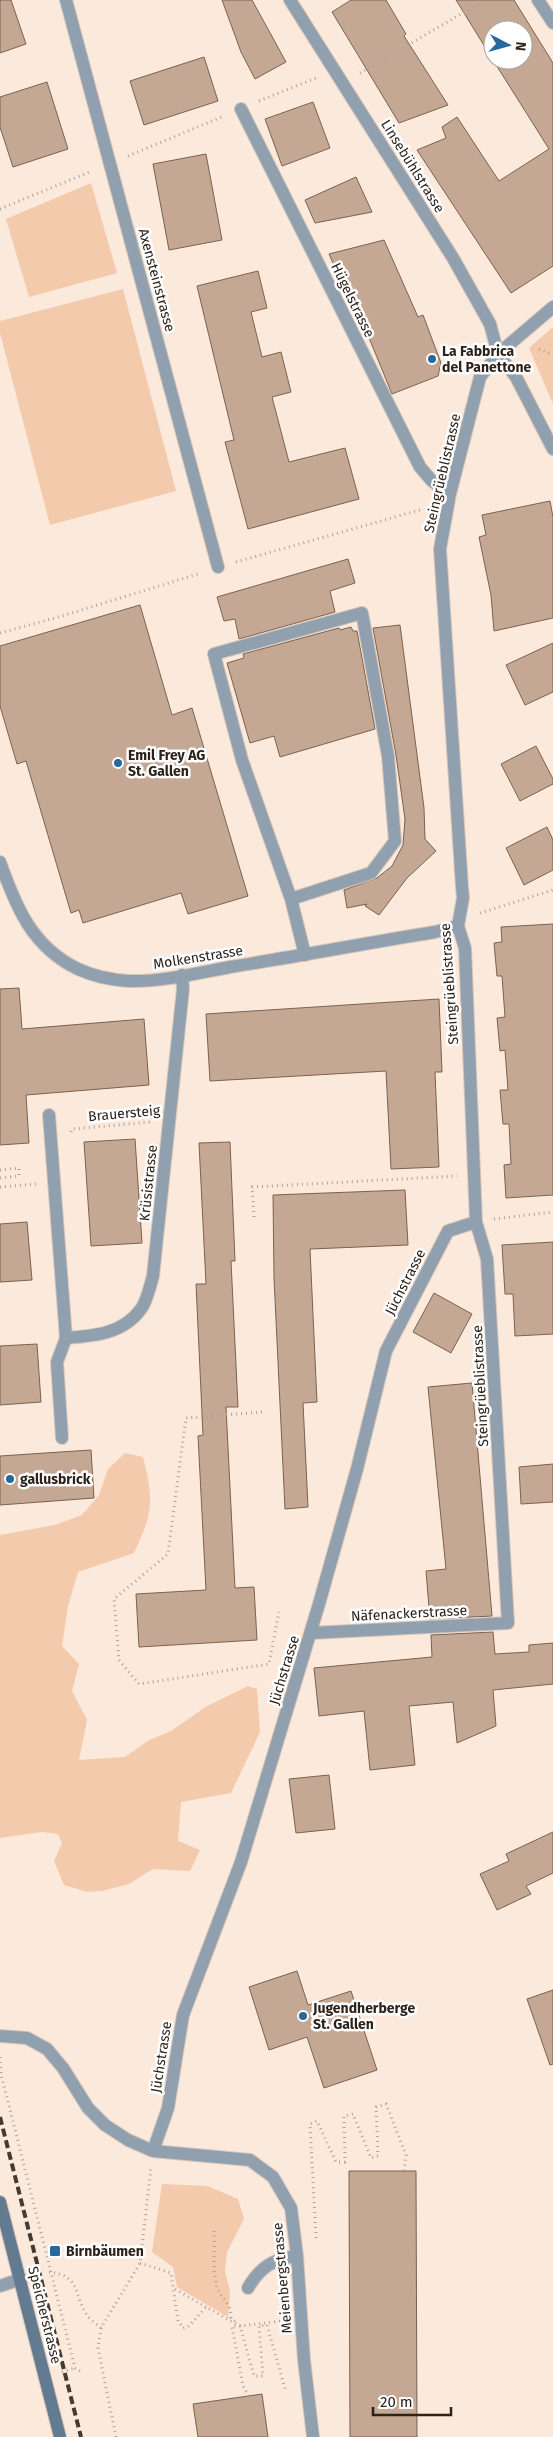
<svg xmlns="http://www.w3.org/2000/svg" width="553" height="2437" viewBox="0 0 553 2437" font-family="'Fira Sans',sans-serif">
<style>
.green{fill:#f3caac}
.building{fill:#c4a893;stroke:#7b624f}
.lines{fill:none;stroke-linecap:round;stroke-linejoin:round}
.lane-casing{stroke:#d6c5b9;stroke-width:14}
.street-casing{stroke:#d6c5b9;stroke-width:14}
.secondary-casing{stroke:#d6c5b9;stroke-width:14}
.path{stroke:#b1a196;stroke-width:3;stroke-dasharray:1 4;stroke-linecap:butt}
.lane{stroke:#90a0af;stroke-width:12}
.street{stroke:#90a0af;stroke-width:12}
.secondary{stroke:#637b90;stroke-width:12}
.rail{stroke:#453a31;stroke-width:4;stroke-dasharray:8 4;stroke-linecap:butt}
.poi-dot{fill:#25699e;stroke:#fff;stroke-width:2}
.labels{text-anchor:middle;stroke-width:5;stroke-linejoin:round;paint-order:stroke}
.street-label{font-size:14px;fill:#2d221a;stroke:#fff}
.poi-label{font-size:14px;font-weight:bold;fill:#2d221a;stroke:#fff;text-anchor:start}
</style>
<rect width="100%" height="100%" fill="#fbe9dc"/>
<path class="green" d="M 91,183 L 117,273 L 29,297 L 6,219 Z
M 123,289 L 176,491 L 50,525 L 0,333 L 0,321 Z
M 553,327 L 553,404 L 529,348 Z
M 125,1453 L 143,1457 C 154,1500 153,1513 134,1553 L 78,1572 L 68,1606 L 62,1646 L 79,1664 L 72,1691 L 87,1720 L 79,1760 L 125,1757 L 149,1740 L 171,1731 L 207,1706 L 248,1686 L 257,1689 L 260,1732 L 231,1793 L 181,1802 L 178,1841 L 200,1850 L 190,1871 L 153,1869 L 129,1884 L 102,1891 L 87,1892 L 64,1885 L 54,1861 L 62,1843 L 58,1834 L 42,1832 L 0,1838 L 0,1535 L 55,1525 L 82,1515 L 99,1495 L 108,1469 Z
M 162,2184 L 208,2186 L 238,2199 L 244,2219 L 227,2252 L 225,2271 L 230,2291 L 228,2317 L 177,2287 L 173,2267 L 152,2252 Z"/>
<path class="building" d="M 0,0 L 11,0 L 26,44 L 0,53 Z
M 222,0 L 252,0 L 286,62 L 255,79 L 241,52 Z
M 351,0 L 386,0 L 406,34 L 404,36 L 448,105 L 399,123 L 332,12 Z
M 456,0 L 514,0 L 553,63 L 553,266 L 511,293 L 417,150 L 446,138 L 442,127 L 457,117 L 499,181 L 549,149 L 493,60 L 523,60 L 523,30 L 493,30 L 493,60 Z
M 204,57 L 218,101 L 144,125 L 130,81 Z
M 47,82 L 68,149 L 13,167 L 0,127 L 0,97 Z
M 313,102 L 330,148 L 282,166 L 265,119 Z
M 206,154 L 222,240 L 169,250 L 153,164 Z
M 356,177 L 372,212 L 315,223 L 305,200 Z
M 384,240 L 418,317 L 423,315 L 441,363 L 438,376 L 392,394 L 356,306 L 353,308 L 329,254 Z
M 258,271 L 267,308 L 251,312 L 262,357 L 281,352 L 291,392 L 272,397 L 289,462 L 345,448 L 359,499 L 248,529 L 225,442 L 234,440 L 197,286 Z
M 550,501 L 553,517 L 553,618 L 494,631 L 491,595 L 479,537 L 486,535 L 482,515 Z
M 348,559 L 355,583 L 330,591 L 335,612 L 239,639 L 235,619 L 224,621 L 217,597 Z
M 140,605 L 172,715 L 192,708 L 248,896 L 188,914 L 181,893 L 83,923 L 79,910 L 71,913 L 26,761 L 17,764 L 0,706 L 0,646 Z
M 400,625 L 424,808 L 425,839 L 436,851 L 407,878 L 379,915 L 365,906 L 367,904 L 347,908 L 344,890 L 377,878 L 392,866 L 403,845 L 405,819 L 396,755 L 373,628 Z
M 351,627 L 353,631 L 357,631 L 375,729 L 280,757 L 274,736 L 250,743 L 227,663 L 244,658 L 243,654 L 339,628 L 340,630 Z
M 553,643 L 553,692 L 525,705 L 506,665 Z
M 536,746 L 553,779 L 553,784 L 520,801 L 501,764 Z
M 547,827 L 553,840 L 553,870 L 524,885 L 506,848 Z
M 553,924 L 553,1195 L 506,1198 L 504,1165 L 511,1164 L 509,1124 L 503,1124 L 500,1090 L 508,1090 L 505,1050 L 500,1051 L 497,1018 L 505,1017 L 502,976 L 497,976 L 494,943 L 502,942 L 501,927 Z
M 19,988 L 22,1029 L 144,1019 L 149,1085 L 26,1095 L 29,1143 L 0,1145 L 0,989 Z
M 439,999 L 442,1072 L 435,1072 L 439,1167 L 391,1169 L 386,1071 L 210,1081 L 206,1014 Z
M 135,1139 L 142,1243 L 91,1246 L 84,1142 Z
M 230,1142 L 235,1261 L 231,1261 L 238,1407 L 226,1407 L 235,1588 L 254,1587 L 257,1640 L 139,1647 L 136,1594 L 206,1590 L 198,1436 L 203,1435 L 196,1284 L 206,1284 L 199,1143 Z
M 405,1190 L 408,1245 L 310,1249 L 317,1402 L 303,1403 L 308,1507 L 285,1509 L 274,1278 L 273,1195 Z
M 27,1222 L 32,1280 L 0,1282 L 0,1224 Z
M 553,1242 L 553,1334 L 515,1336 L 513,1294 L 505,1294 L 502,1245 Z
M 434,1293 L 472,1314 L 451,1353 L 413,1332 Z
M 37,1344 L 41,1402 L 0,1405 L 0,1346 Z
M 472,1383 L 492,1616 L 430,1619 L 426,1571 L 446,1569 L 428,1387 Z
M 91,1450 L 94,1498 L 0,1505 L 0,1456 Z
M 553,1464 L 553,1502 L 521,1504 L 519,1467 Z
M 493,1632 L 495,1654 L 529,1652 L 529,1645 L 553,1643 L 553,1684 L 493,1690 L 496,1726 L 457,1743 L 453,1702 L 409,1706 L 415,1765 L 370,1770 L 364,1711 L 319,1716 L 314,1668 L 432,1657 L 431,1635 Z
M 329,1775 L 335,1829 L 296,1833 L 289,1779 Z
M 553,1832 L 553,1873 L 526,1886 L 531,1894 L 497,1910 L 480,1874 L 509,1861 L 506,1854 Z
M 297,1971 L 308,2005 L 351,1991 L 377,2070 L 324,2088 L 307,2037 L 269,2050 L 249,1987 Z
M 553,1990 L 553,2064 L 550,2065 L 527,1999 Z
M 349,2171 L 416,2171 L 417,2437 L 350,2437 Z
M 262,2394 L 268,2437 L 198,2437 L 193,2404 Z"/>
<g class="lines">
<g class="lane-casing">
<path id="lane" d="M 291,899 L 371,873 L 395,841 L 388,756 L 362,613 L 214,654 L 242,760 L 291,899 L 305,955
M 49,1115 L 66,1338 L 57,1362 L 62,1438
M 248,2288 C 260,2267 273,2259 297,2256"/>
</g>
<g class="street-casing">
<path id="street" d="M 66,0 L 218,567
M 290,0 L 453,258 L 490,324 L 498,354 L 516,377 L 553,449
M 538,0 L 553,23
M 241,109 L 420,467 L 432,481 L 450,494
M 0,862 C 16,907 32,947 78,969 C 93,976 113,980 129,981 C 162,982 198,973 230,967 C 299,956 367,943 435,932 L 458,926
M 66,1338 C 94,1336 123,1334 141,1309 C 147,1301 150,1286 153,1276 L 183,989 L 182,975
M 311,1633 L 508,1623 L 487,1259 L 476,1222 L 465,948 L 458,926 L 463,898 L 462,887 L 440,549 L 450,494 L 480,377 L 498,354 L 553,307
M 0,2036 L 27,2038 L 47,2049 L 63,2068 L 88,2108 L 105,2125 L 128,2140 L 153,2151 L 250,2160 L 273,2177 L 291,2208 L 297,2256 L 304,2360 L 313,2437
M 153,2151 L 168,2108 L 183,2015 L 241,1862 L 319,1604 L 357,1469 L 386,1351 L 448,1231 L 476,1222
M 0,2286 L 21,2279"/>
</g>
<g class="secondary-casing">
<path id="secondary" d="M 0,2202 L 60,2437"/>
</g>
<path class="path" d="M 360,73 L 485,0
M 259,101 L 316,78
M 128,156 L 224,116
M 0,209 L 92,171
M 539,349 L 553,355
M 236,562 L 423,509
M 0,633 L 62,616 L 201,573
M 480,913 L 553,890
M 71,1132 L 72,1129 L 150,1122
M 0,1170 L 19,1168 L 19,1176 L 0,1178
M 0,1187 L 37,1184
M 254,1217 L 252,1187 L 457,1176
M 494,1219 L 553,1212
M 262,1412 L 186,1418 L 168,1554 L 114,1599 L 119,1660 L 139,1684 L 269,1664 L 279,1612
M 0,2057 L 1,2074 L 75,2368 L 80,2371
M 214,2231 C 215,2248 212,2271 217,2287 C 221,2300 231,2301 231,2318 L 236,2322
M 316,2238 L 310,2124 L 317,2121 L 336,2162 L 345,2162 L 344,2116 L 353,2114 L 371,2158 L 378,2156 L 376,2107 L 386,2104 L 406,2155 L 404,2171
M 140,2263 L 171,2273 L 178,2321 L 183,2328 L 188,2327 L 206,2307 L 240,2326 L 282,2321
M 49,2272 C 82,2276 72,2293 87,2315 C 90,2320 97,2324 101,2328
M 175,2289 L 206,2307
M 62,2372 L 75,2368
M 249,2396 L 243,2386 L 232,2326 L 240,2326 L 254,2376 L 263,2376 L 259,2326 L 267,2325 L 286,2392
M 116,2437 L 98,2348 L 101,2328 L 140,2263 L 151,2168"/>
<use href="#lane" class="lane"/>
<use href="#street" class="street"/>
<use href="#secondary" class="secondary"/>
<path class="rail" d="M 0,2117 L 81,2437"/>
</g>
<g class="poi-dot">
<circle cx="432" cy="359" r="5"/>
<circle cx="118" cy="763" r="5"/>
<circle cx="10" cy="1479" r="5"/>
<circle cx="303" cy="2016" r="5"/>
<rect x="49" y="2245" width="12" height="12" rx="2.5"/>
</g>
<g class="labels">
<g class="street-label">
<text transform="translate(413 166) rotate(58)" y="5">Linsebühlstrasse</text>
<text transform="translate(157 280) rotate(75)" y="5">Axensteinstrasse</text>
<text transform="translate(353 300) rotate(64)" y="5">Hügelstrasse</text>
<text transform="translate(442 473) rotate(-77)" y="5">Steingrüeblistrasse</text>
<text transform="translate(198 957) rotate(-9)" y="5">Molkenstrasse</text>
<text transform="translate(449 984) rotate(-94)" y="5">Steingrüeblistrasse</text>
<text transform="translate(124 1113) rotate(-5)" y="5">Brauersteig</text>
<text transform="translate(148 1183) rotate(-84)" y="5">Krüsistrasse</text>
<text transform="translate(405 1282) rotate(-63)" y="5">Jüchstrasse</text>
<text transform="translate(480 1386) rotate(-93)" y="5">Steingrüeblistrasse</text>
<text transform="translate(409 1613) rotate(-3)" y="5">Näfenackerstrasse</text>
<text transform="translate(284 1670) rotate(-73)" y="5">Jüchstrasse</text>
<text transform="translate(161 2057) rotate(-81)" y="5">Jüchstrasse</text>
<text transform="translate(282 2278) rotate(-95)" y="5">Meienbergstrasse</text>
<text transform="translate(45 2315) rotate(76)" y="5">Speicherstrasse</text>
</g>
<g class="poi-label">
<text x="442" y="356">La Fabbrica<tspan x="442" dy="16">del Panettone</tspan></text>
<text x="128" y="760">Emil Frey AG<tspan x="128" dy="16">St. Gallen</tspan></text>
<text x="20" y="1484">gallusbrick</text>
<text x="313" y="2013">Jugendherberge<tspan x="313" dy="16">St. Gallen</tspan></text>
<text x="66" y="2256">Birnbäumen</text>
</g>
</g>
<g transform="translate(508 45) rotate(96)"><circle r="24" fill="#ffffff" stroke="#aba7a3"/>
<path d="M0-4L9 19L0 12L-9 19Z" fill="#25699e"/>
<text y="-8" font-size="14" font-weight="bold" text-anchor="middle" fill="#2d221a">N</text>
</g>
<path d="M373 2407v8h78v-8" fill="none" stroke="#2d221a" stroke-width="2.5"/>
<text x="380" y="2407" font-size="15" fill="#2d221a" stroke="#ffffff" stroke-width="4" paint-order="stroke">20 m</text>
</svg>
